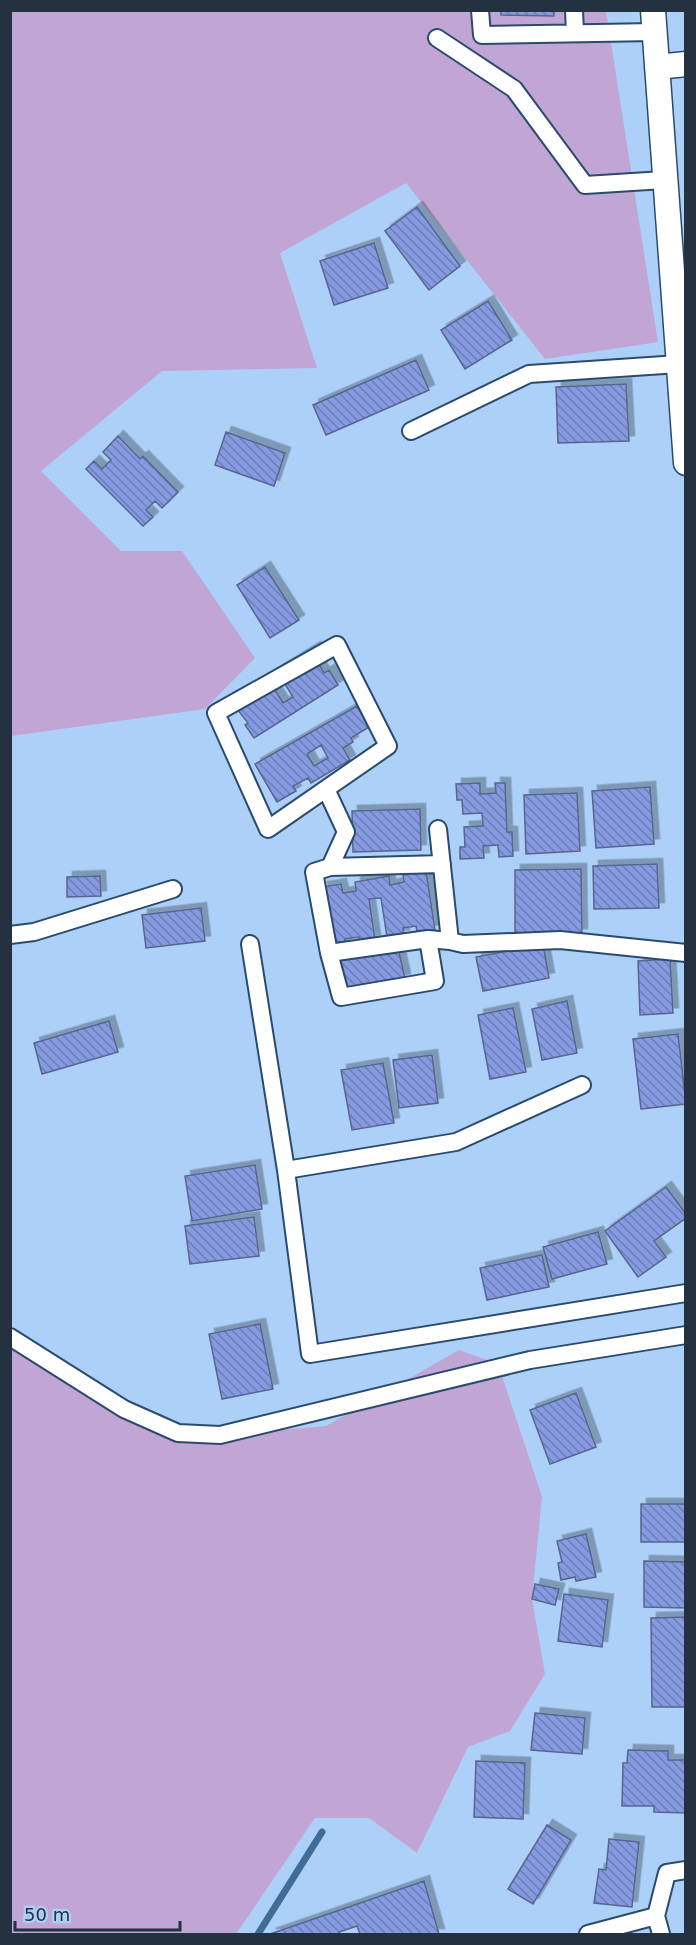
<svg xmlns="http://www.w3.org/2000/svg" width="696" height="1945" viewBox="0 0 696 1945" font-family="'DejaVu Sans',sans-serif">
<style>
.grass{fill:#c1a6d5}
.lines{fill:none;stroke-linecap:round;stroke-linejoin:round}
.stream{stroke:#416c99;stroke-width:7}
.building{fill:url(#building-back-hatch);stroke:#58658e;stroke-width:1.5;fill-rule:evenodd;filter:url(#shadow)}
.minor-casing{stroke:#2b4b6d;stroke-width:20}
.secondary-casing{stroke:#2b4b6d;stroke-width:27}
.minor{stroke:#fff;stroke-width:16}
.secondary{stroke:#fff;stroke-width:24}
</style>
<defs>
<pattern id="building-back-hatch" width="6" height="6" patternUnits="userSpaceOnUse" patternTransform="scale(1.5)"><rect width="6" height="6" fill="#859ae0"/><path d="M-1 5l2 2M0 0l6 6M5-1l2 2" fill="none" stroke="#6c7eb7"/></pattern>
<filter id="shadow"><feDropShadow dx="5.5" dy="-5.5" stdDeviation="0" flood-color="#0004"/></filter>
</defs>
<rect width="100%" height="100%" fill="#acd0f8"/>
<path class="grass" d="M 10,11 L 606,11 L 658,342 L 545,359 L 406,183 L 280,253 L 317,368 L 162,371 L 41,471 L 121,551 L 182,551 L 255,658 L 205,709 L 11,736 Z
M 10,1339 L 175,1439 L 326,1426 L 459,1350 L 498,1364 L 542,1497 L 532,1599 L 545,1674 L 510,1731 L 468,1747 L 417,1853 L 369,1818 L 315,1818 L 236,1934 L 11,1934 Z"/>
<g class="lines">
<path class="stream" d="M 258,1934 L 322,1832"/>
</g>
<path class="building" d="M 501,10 L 554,10 L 554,16 L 501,15 Z
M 417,207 L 460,266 L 429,290 L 385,231 Z
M 374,243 L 388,288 L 334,305 L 320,261 Z
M 488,301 L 512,340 L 465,369 L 441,330 Z
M 416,360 L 429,390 L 326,435 L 313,405 Z
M 626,384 L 629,441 L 558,443 L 556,387 Z
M 226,432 L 285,453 L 274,486 L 215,465 Z
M 118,436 L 140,459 L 143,456 L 178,492 L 162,508 L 155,501 L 146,510 L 153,517 L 143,526 L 86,469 L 94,461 L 102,469 L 111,460 L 103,452 Z
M 265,567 L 299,620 L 270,638 L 237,585 Z
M 315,647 L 323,660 L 318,663 L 324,673 L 329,670 L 338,685 L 254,738 L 245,725 L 248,723 L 230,700 ZM 285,684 L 293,697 L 283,703 L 275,690 Z
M 357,706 L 369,727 L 351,738 L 353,742 L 343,748 L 350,760 L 311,783 L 308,778 L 293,786 L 296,791 L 277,802 L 255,764 ZM 321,745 L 328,758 L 314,766 L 307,754 Z
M 480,783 L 480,794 L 496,793 L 495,783 L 505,783 L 507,832 L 512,832 L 513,856 L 499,857 L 498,845 L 483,846 L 484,858 L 460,859 L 460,847 L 465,847 L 464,827 L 483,826 L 482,813 L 463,814 L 462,800 L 457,800 L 456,784 Z
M 650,787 L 654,844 L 596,848 L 592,791 Z
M 577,793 L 580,851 L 526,854 L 524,795 Z
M 420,809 L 421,850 L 353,852 L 352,811 Z
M 657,864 L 659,908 L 594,909 L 593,866 Z
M 581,869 L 582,934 L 515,935 L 515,870 Z
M 426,871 L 435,930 L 417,932 L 416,926 L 403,928 L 404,935 L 387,937 L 381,898 L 369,899 L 375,940 L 360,942 L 359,937 L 345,939 L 345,944 L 332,946 L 322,887 L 341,884 L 343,893 L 356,891 L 355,882 L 389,876 L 390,885 L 404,882 L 403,875 Z
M 100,876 L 101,896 L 67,897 L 67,877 Z
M 201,908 L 205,941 L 146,948 L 142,915 Z
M 543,944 L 549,978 L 483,991 L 476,957 Z
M 398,947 L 405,979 L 345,992 L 339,959 Z
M 670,959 L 673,1013 L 640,1015 L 638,961 Z
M 567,1001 L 577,1053 L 542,1060 L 532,1009 Z
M 513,1008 L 526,1072 L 490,1079 L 478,1015 Z
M 109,1021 L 118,1052 L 42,1074 L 34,1043 Z
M 678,1034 L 686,1104 L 641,1109 L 633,1039 Z
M 432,1055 L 438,1103 L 399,1108 L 393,1060 Z
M 383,1063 L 394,1123 L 352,1130 L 341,1070 Z
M 255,1165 L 262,1209 L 192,1221 L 185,1176 Z
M 666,1187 L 686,1214 L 686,1218 L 654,1241 L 666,1257 L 638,1277 L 605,1231 Z
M 254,1217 L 259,1256 L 190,1264 L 185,1226 Z
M 598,1232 L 607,1264 L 552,1279 L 543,1247 Z
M 542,1255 L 549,1287 L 487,1300 L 480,1268 Z
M 260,1324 L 273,1389 L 222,1399 L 209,1334 Z
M 576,1393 L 596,1447 L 550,1464 L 530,1410 Z
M 641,1504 L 686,1504 L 686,1542 L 641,1542 Z
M 586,1534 L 596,1577 L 576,1581 L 575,1577 L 561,1580 L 558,1563 L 562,1562 L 557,1541 Z
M 644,1561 L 686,1562 L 686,1608 L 644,1607 Z
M 535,1584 L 559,1589 L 555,1605 L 532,1599 Z
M 564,1594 L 608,1600 L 602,1647 L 558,1641 Z
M 686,1617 L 686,1707 L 652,1707 L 651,1618 Z
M 535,1713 L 585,1718 L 582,1754 L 531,1750 Z
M 628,1750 L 668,1751 L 668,1760 L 686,1760 L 686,1813 L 654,1812 L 654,1806 L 622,1806 L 623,1763 L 627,1763 Z
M 476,1761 L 525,1763 L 523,1819 L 474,1817 Z
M 547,1825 L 571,1840 L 533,1904 L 508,1889 Z
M 609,1839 L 639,1842 L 632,1907 L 594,1903 L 599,1869 L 606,1870 Z
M 424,1881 L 439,1934 L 360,1934 L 357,1926 L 339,1932 L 340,1934 L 270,1934 Z"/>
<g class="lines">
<g class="minor-casing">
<path id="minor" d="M 480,10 L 482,35 L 655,32
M 574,10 L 575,33
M 437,38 L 514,89 L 585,185 L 664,180
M 411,431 L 529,374 L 679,364
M 337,645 L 388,746 L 268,829 L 216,713 Z
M 326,789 L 346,832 L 330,867
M 438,829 L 450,941 L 463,944 L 560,940 L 686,953
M 442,864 L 330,867 L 314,872 L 329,953 L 341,997 L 435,981 L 428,939 L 450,941
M 10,935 L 34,932 L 173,889
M 250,944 L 286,1170 L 310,1354 L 686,1293
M 329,953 L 428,939
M 286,1170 L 456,1142 L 582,1085
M 10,1337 L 124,1409 L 178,1433 L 220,1435 L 530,1360 L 686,1335
M 656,1916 L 661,1934
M 588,1934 L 656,1916 L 667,1873 L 686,1870"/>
</g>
<g class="secondary-casing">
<path id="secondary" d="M 653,10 L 686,463
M 657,67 L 686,64"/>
</g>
<use href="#minor" class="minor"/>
<use href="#secondary" class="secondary"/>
</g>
<rect width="696" height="1945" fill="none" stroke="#233141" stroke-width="24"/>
<path d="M15 1921v9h165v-9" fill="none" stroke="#233141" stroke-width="3"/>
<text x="24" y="1921" font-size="18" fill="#233141" stroke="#acd0f8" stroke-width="4.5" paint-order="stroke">50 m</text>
</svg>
